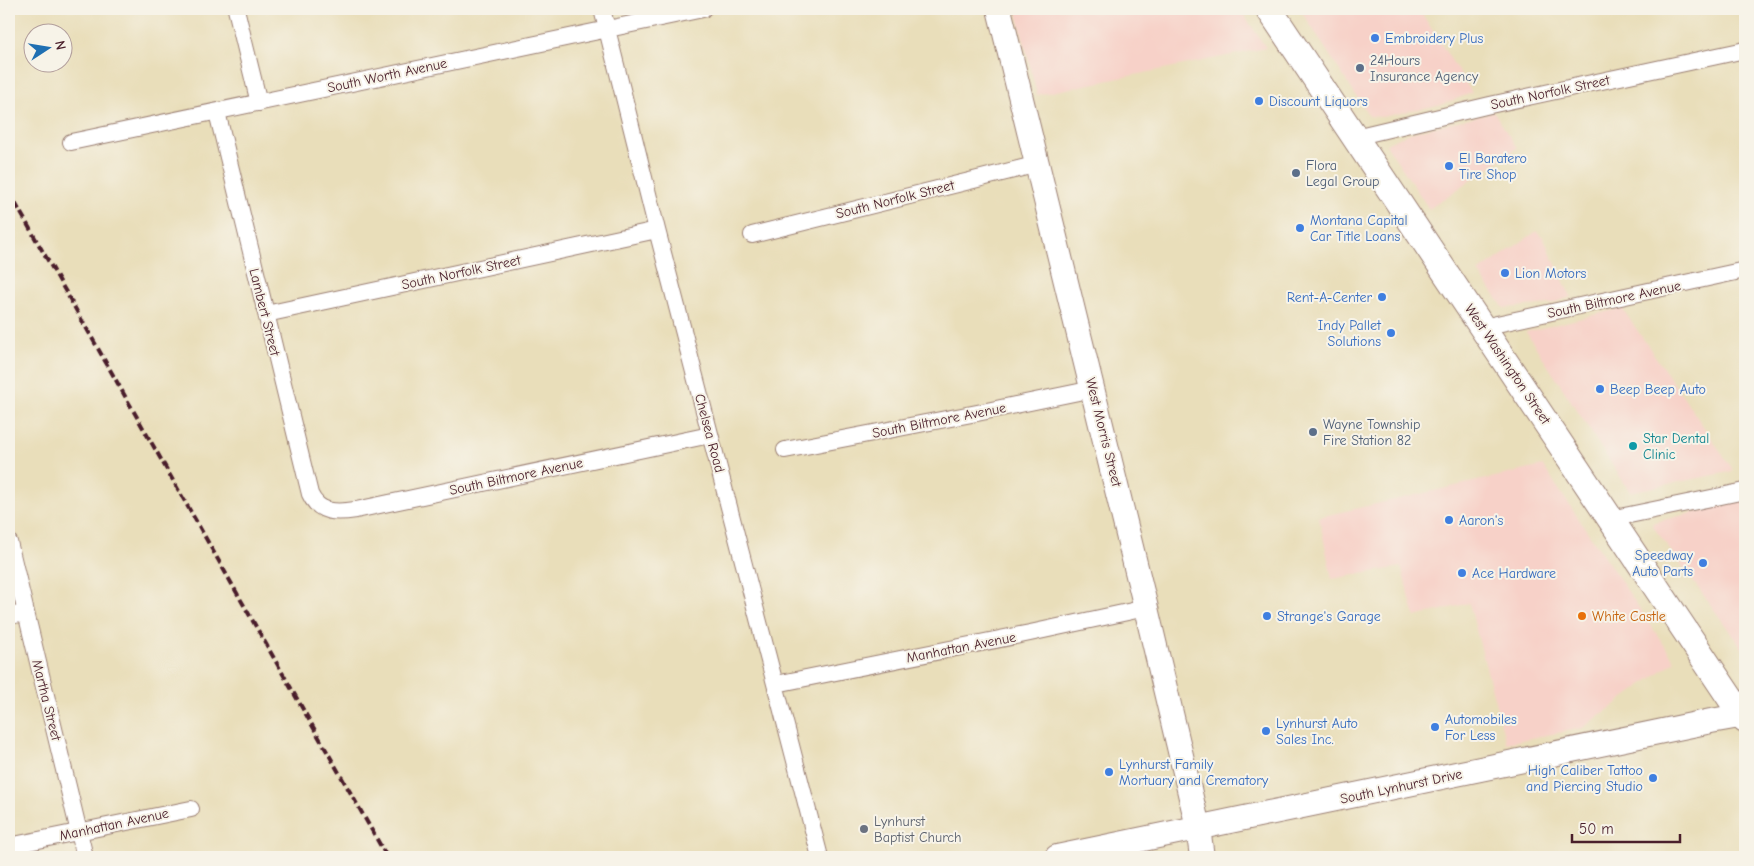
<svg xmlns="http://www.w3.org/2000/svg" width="1754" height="866" font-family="'Comic Neue',sans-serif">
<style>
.built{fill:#f7d1c8}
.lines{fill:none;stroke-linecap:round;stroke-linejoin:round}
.minor-casing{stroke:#9a7e72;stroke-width:18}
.secondary-casing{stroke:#9a7e72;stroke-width:26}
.primary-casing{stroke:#9a7e72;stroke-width:28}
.minor{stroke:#fff;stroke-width:16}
.secondary{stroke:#fff;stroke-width:24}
.primary{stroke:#fff;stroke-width:26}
.rail{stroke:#4a1f2b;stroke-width:4;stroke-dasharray:8 4;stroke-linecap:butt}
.shop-dot{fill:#3f7fe0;stroke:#f7f3e8;stroke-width:2}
.service-dot{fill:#5c6f8a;stroke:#f7f3e8;stroke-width:2}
.culture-dot{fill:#0f9aa8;stroke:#f7f3e8;stroke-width:2}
.food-dot{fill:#e8710a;stroke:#f7f3e8;stroke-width:2}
.worship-dot{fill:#6b7280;stroke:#f7f3e8;stroke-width:2}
.labels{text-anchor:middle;stroke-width:4;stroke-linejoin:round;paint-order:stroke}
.shop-label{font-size:14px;fill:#366cbe;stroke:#f7f3e8;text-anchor:start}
.service-label{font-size:14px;fill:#4e5e75;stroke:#f7f3e8;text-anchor:start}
.street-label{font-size:14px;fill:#4a1f2b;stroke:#f7f3e8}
.culture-label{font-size:14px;fill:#0d838f;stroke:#f7f3e8;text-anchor:start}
.food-label{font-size:14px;fill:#c56008;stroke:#f7f3e8;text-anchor:start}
.worship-label{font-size:14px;fill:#5b616d;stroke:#f7f3e8;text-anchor:start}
</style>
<rect width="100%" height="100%" fill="#f7f3e8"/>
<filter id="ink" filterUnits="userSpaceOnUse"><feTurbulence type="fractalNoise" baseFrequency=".02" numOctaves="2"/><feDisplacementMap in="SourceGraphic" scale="10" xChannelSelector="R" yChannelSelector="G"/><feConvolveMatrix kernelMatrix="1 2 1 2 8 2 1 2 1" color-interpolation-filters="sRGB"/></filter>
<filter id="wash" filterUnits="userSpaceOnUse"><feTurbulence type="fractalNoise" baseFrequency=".0096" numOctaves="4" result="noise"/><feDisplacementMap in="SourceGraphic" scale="20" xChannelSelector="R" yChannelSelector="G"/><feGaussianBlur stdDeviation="1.12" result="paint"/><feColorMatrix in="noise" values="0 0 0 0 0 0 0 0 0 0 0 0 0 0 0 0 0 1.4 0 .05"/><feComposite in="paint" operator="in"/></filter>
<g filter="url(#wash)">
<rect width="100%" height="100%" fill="#e9deba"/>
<path class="built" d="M 1016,9 L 1240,9 L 1266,48 L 1037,95 Z
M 1300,9 L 1419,9 L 1472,93 L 1443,104 L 1382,117 L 1369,116 Z
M 1494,112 L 1517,148 L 1429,209 L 1386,144 L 1410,133 Z
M 1537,231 L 1543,237 L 1571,297 L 1551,304 L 1504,308 L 1478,272 Z
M 1622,308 L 1734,471 L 1630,492 L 1526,332 Z
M 1543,466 L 1675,661 L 1583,728 L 1506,743 L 1469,603 L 1415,617 L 1401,567 L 1332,579 L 1319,517 Z
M 1745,500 L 1745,652 L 1652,525 L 1655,522 Z"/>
</g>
<g filter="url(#ink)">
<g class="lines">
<g class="minor-casing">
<path id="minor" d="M 236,9 L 259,103
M 602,9 L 657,230 L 820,857
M 217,112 L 310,494 C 319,514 337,513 356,510 L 710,435
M 1355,137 L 1490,105 L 1745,50
M 71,142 L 703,9
M 752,235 L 1038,164
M 266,314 L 657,230
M 1483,327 L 1745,270
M 785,450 L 977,413 L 1093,389
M 1610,519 L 1745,491
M 9,542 L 85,857
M 9,616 L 26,613
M 776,684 L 1030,633 L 1146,608
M 9,846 L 191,809"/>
</g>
<g class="secondary-casing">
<path id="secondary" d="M 999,9 L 1146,608 L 1198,827 L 1202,857
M 1057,857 L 1711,721 L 1745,715"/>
</g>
<g class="primary-casing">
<path id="primary" d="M 1269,9 L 1745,720"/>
</g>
<use href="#minor" class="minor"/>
<use href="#secondary" class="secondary"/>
<use href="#primary" class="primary"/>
<path class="rail" d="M 9,192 L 387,857"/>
</g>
</g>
<g class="shop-dot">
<circle cx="1375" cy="38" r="5"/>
<circle cx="1259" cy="101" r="5"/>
<circle cx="1449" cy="166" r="5"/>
<circle cx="1300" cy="228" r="5"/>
<circle cx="1505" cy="273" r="5"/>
<circle cx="1382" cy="297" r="5"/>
<circle cx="1391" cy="333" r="5"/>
<circle cx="1600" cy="389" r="5"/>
<circle cx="1449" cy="520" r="5"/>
<circle cx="1703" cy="563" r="5"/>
<circle cx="1462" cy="573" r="5"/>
<circle cx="1267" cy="616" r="5"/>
<circle cx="1435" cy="727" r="5"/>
<circle cx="1266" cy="731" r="5"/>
<circle cx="1109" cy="772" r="5"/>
<circle cx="1653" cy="778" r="5"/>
</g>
<g class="service-dot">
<circle cx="1360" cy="68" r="5"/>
<circle cx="1296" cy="173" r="5"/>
<circle cx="1313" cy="432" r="5"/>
</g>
<circle class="culture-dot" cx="1633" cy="446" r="5"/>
<circle class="food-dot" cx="1582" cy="616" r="5"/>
<circle class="worship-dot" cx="864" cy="829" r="5"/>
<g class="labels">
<g class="shop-label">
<text x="1385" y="43">Embroidery Plus</text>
<text x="1269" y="106">Discount Liquors</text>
<text x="1459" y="163">El Baratero<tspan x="1459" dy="16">Tire Shop</tspan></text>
<text x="1310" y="225">Montana Capital<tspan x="1310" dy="16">Car Title Loans</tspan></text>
<text x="1515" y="278">Lion Motors</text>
<text x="1372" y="302" text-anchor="end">Rent-A-Center</text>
<text x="1381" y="330" text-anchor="end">Indy Pallet<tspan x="1381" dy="16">Solutions</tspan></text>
<text x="1610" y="394">Beep Beep Auto</text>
<text x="1459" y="525">Aaron's</text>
<text x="1693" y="560" text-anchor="end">Speedway<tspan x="1693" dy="16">Auto Parts</tspan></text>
<text x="1472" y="578">Ace Hardware</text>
<text x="1277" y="621">Strange's Garage</text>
<text x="1445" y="724">Automobiles<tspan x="1445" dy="16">For Less</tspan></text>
<text x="1276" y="728">Lynhurst Auto<tspan x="1276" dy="16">Sales Inc.</tspan></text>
<text x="1119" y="769">Lynhurst Family<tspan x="1119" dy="16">Mortuary and Crematory</tspan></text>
<text x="1643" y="775" text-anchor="end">High Caliber Tattoo<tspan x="1643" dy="16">and Piercing Studio</tspan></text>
</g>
<g class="service-label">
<text x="1370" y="65">24Hours<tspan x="1370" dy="16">Insurance Agency</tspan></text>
<text x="1306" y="170">Flora<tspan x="1306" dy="16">Legal Group</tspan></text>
<text x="1323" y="429">Wayne Township<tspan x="1323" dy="16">Fire Station 82</tspan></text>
</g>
<g class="street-label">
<text transform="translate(387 75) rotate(-12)" y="5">South Worth Avenue</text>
<text transform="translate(1550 92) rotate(-12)" y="5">South Norfolk Street</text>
<text transform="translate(895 199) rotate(-14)" y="5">South Norfolk Street</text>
<text transform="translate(461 272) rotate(-12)" y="5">South Norfolk Street</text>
<text transform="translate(1614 299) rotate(-12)" y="5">South Biltmore Avenue</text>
<text transform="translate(265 312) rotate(76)" y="5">Lambert Street</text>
<text transform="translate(1508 364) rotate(56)" y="5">West Washington Street</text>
<text transform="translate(939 420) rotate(-11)" y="5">South Biltmore Avenue</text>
<text transform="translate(1104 432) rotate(76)" y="5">West Morris Street</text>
<text transform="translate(710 433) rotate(75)" y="5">Chelsea Road</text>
<text transform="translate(516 476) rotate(-12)" y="5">South Biltmore Avenue</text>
<text transform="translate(961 647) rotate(-11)" y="5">Manhattan Avenue</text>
<text transform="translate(47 700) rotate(76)" y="5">Martha Street</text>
<text transform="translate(1401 786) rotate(-12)" y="5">South Lynhurst Drive</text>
<text transform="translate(114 824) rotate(-12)" y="5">Manhattan Avenue</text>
</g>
<g class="culture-label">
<text x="1643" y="443">Star Dental<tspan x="1643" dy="16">Clinic</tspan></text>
</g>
<g class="food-label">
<text x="1592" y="621">White Castle</text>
</g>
<g class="worship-label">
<text x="874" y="826">Lynhurst<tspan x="874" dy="16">Baptist Church</tspan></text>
</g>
</g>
<rect width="1754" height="866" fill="none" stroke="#f7f3e8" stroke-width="30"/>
<g transform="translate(48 48) rotate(78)"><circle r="24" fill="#f7f3e8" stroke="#b29e9c"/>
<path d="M0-4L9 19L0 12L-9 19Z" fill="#1f6fb2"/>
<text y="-8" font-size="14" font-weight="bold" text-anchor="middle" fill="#4a1f2b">N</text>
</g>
<path d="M1572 834v8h108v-8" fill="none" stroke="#4a1f2b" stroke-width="2.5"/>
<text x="1579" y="834" font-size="15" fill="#4a1f2b" stroke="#f7f3e8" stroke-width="4" paint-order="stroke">50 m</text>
</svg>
